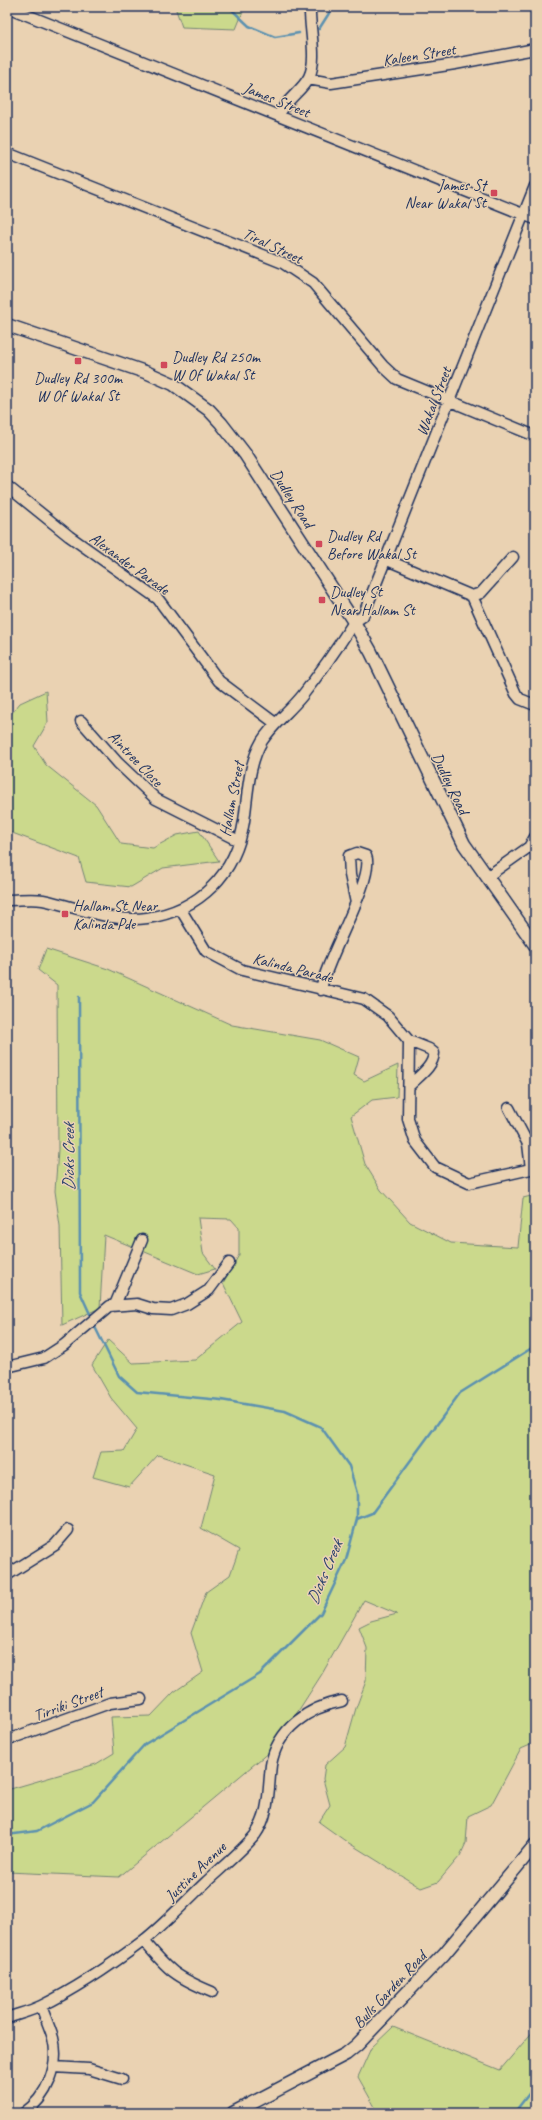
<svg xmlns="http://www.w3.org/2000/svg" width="542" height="2120" font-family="Caveat,sans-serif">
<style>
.green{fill:#cbd98c;stroke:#738475}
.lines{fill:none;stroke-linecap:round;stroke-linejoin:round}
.stream{stroke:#5b91b0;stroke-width:2.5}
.minor-casing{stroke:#1b2f5e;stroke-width:13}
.major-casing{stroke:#1b2f5e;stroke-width:15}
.minor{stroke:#ead2b2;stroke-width:10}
.major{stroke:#ead2b2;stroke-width:12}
.poi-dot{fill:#d1495b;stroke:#ead2b2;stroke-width:1.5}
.labels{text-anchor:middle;stroke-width:3;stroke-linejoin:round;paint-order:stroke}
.street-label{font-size:16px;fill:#1b2f5e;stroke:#ead2b2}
.poi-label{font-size:16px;fill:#1b2f5e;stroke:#ead2b2;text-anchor:start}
.water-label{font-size:17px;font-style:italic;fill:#263f6c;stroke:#ead2b2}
</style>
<rect width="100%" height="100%" fill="#ead2b2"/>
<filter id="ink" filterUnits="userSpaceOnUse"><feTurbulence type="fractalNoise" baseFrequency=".025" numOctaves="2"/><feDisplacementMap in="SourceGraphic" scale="8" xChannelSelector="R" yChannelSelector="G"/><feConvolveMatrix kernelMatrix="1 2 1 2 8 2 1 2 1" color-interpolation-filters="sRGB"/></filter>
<g filter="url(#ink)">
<path class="green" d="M 175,7 L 245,7 L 236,29 L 182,27 Z
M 46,691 L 48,722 L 34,746 L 46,765 L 96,805 L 121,844 L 153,848 L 177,835 L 199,831 L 219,861 L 163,868 L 131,887 L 86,882 L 79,858 L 7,831 L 7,719 L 20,703 Z
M 46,949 L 108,969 L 232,1025 L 320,1040 L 359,1057 L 354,1075 L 364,1081 L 398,1065 L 397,1097 L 372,1100 L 351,1116 L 365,1164 L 381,1190 L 410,1222 L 451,1243 L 518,1247 L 523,1198 L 535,1195 L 535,1743 L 521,1749 L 491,1805 L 468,1816 L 466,1843 L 460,1856 L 438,1882 L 421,1888 L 344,1840 L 319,1822 L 330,1805 L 323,1779 L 325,1765 L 345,1747 L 356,1708 L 366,1681 L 367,1648 L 359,1627 L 371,1621 L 397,1614 L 364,1600 L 322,1674 L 275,1747 L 119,1877 L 7,1872 L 7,1790 L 96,1764 L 114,1753 L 111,1717 L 151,1716 L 174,1692 L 203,1672 L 191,1633 L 206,1592 L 230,1575 L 239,1550 L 201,1528 L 215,1474 L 158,1455 L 129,1487 L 93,1477 L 101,1452 L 124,1451 L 137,1429 L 111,1398 L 92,1365 L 108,1340 L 133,1363 L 195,1360 L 242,1322 L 223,1283 L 239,1255 L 239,1228 L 231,1219 L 198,1218 L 203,1253 L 215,1269 L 198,1274 L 104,1235 L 100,1308 L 62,1325 L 60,1226 L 55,1191 L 58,1150 L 57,985 L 38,970 Z
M 393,2027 L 500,2070 L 535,2029 L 535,2113 L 382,2113 L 375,2107 L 358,2077 L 371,2048 Z"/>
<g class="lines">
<path class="stream" d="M 229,7 L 249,26 L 275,37 L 299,33
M 319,29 L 333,7
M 79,997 L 80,1292 L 90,1314
M 357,1519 L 372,1513 L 460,1393 L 535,1346
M 7,1835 L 37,1831 L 93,1802 L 145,1744 L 260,1674 L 321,1613 L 346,1560 L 357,1519 L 357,1493 L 349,1466 L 321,1427 L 285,1411 L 221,1400 L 137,1392 L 119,1376 L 95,1327
M 514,2113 L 535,2086"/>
<g class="minor-casing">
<path id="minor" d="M 7,7 L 535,219
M 308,79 L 331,83 L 455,64 L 535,49
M 279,115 C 286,99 302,91 309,77 C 318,59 309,28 310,7
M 7,153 L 283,263 L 313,283 L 383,366 L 397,379 L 535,436
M 7,486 L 69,536 L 158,599 L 219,681 L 275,723
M 387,560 L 472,596 L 516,694 L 520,699 L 535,705
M 472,596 L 481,593 L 513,557
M 81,721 L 118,763 L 156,799 L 239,841
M 488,876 L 529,847 L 535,837
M 7,900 C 19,900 32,898 43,900 C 78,907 111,923 147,918 C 200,910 236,874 244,821 C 248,794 248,765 262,741 C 273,724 289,712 302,696 C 320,673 338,647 354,622 L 363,616 L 535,186
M 181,910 L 206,951 L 242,970 L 364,999 L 388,1016 L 409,1041 L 408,1119 L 415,1141 L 435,1167 L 469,1183 L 535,1168
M 321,990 C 325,960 376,877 366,856 L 357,853 L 349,856 L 350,875 L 356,903
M 409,1041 L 429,1049 L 434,1053 C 433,1067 419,1076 410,1085
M 509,1108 L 528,1144 L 531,1169
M 115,1305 L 142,1240
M 7,1367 L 44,1358 L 64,1345 L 110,1306 L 137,1304 L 153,1309 L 171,1310 L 187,1304 L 209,1290 L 229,1263
M 7,1575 L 55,1545 L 68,1530
M 7,1740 L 110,1703 L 141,1699
M 144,1941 C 169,1971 176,1977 212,1992
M 7,2018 C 18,2014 31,2011 41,2006 C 74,1990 114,1963 143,1941 C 165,1924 185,1902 205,1883 C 220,1869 243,1850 255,1835 C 270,1814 268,1790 271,1765 C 277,1729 309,1707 342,1701
M 54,2067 L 89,2069 L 122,2079
M 24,2113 C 47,2097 60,2066 53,2038 C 50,2028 45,2017 41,2006"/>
</g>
<g class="major-casing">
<path id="major" d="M 7,325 L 148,373 L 173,384 L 209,410 L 221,423 L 245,454 L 354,622 L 371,652 L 464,844 L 535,945
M 233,2113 L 346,2054 L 357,2045 L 444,1954 L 535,1845"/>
</g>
<use href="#minor" class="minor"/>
<use href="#major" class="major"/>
</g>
</g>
<g class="poi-dot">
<rect x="490" y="189" width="8" height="8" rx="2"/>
<rect x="74" y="357" width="8" height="8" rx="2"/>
<rect x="160" y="361" width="8" height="8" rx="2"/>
<rect x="315" y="540" width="8" height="8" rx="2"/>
<rect x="318" y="596" width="8" height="8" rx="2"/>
<rect x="61" y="910" width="8" height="8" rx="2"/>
</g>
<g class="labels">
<g class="street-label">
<text transform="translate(419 54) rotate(-9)" y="6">Kaleen Street</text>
<text transform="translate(277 99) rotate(22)" y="6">James Street</text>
<text transform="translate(273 245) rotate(25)" y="6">Tiral Street</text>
<text transform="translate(433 401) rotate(-69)" y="6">Wakal Street</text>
<text transform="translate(293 498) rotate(57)" y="6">Dudley Road</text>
<text transform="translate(130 563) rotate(36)" y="6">Alexander Parade</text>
<text transform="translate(136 758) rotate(46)" y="6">Aintree Close</text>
<text transform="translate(451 783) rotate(64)" y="6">Dudley Road</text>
<text transform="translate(231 799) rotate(-79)" y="6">Hallam Street</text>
<text transform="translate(293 967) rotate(14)" y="6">Kalinda Parade</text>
<text transform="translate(68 1703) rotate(-20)" y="6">Tirriki Street</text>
<text transform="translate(195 1871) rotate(-44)" y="6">Justine Avenue</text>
<text transform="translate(389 1989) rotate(-47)" y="6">Bulls Garden Road</text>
</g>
<g class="poi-label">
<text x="486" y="190" text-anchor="end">James St<tspan x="486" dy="18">Near Wakal St</tspan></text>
<text x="172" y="362">Dudley Rd 250m<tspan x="172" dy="18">W Of Wakal St</tspan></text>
<text x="78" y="383" text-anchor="middle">Dudley Rd 300m<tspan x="78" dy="18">W Of Wakal St</tspan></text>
<text x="327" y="541">Dudley Rd<tspan x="327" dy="18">Before Wakal St</tspan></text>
<text x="330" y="597">Dudley St<tspan x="330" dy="18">Near Hallam St</tspan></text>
<text x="73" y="911">Hallam St Near<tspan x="73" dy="18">Kalinda Pde</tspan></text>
</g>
<g class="water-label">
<text transform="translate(68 1157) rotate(-90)" y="6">Dicks Creek</text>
<text transform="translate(324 1572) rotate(-67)" y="6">Dicks Creek</text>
</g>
</g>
<rect width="542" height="2120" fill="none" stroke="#ead2b2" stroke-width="24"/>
<rect x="12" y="12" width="518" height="2096" fill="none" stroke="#1b2f5e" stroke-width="1.5" filter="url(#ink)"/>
</svg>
